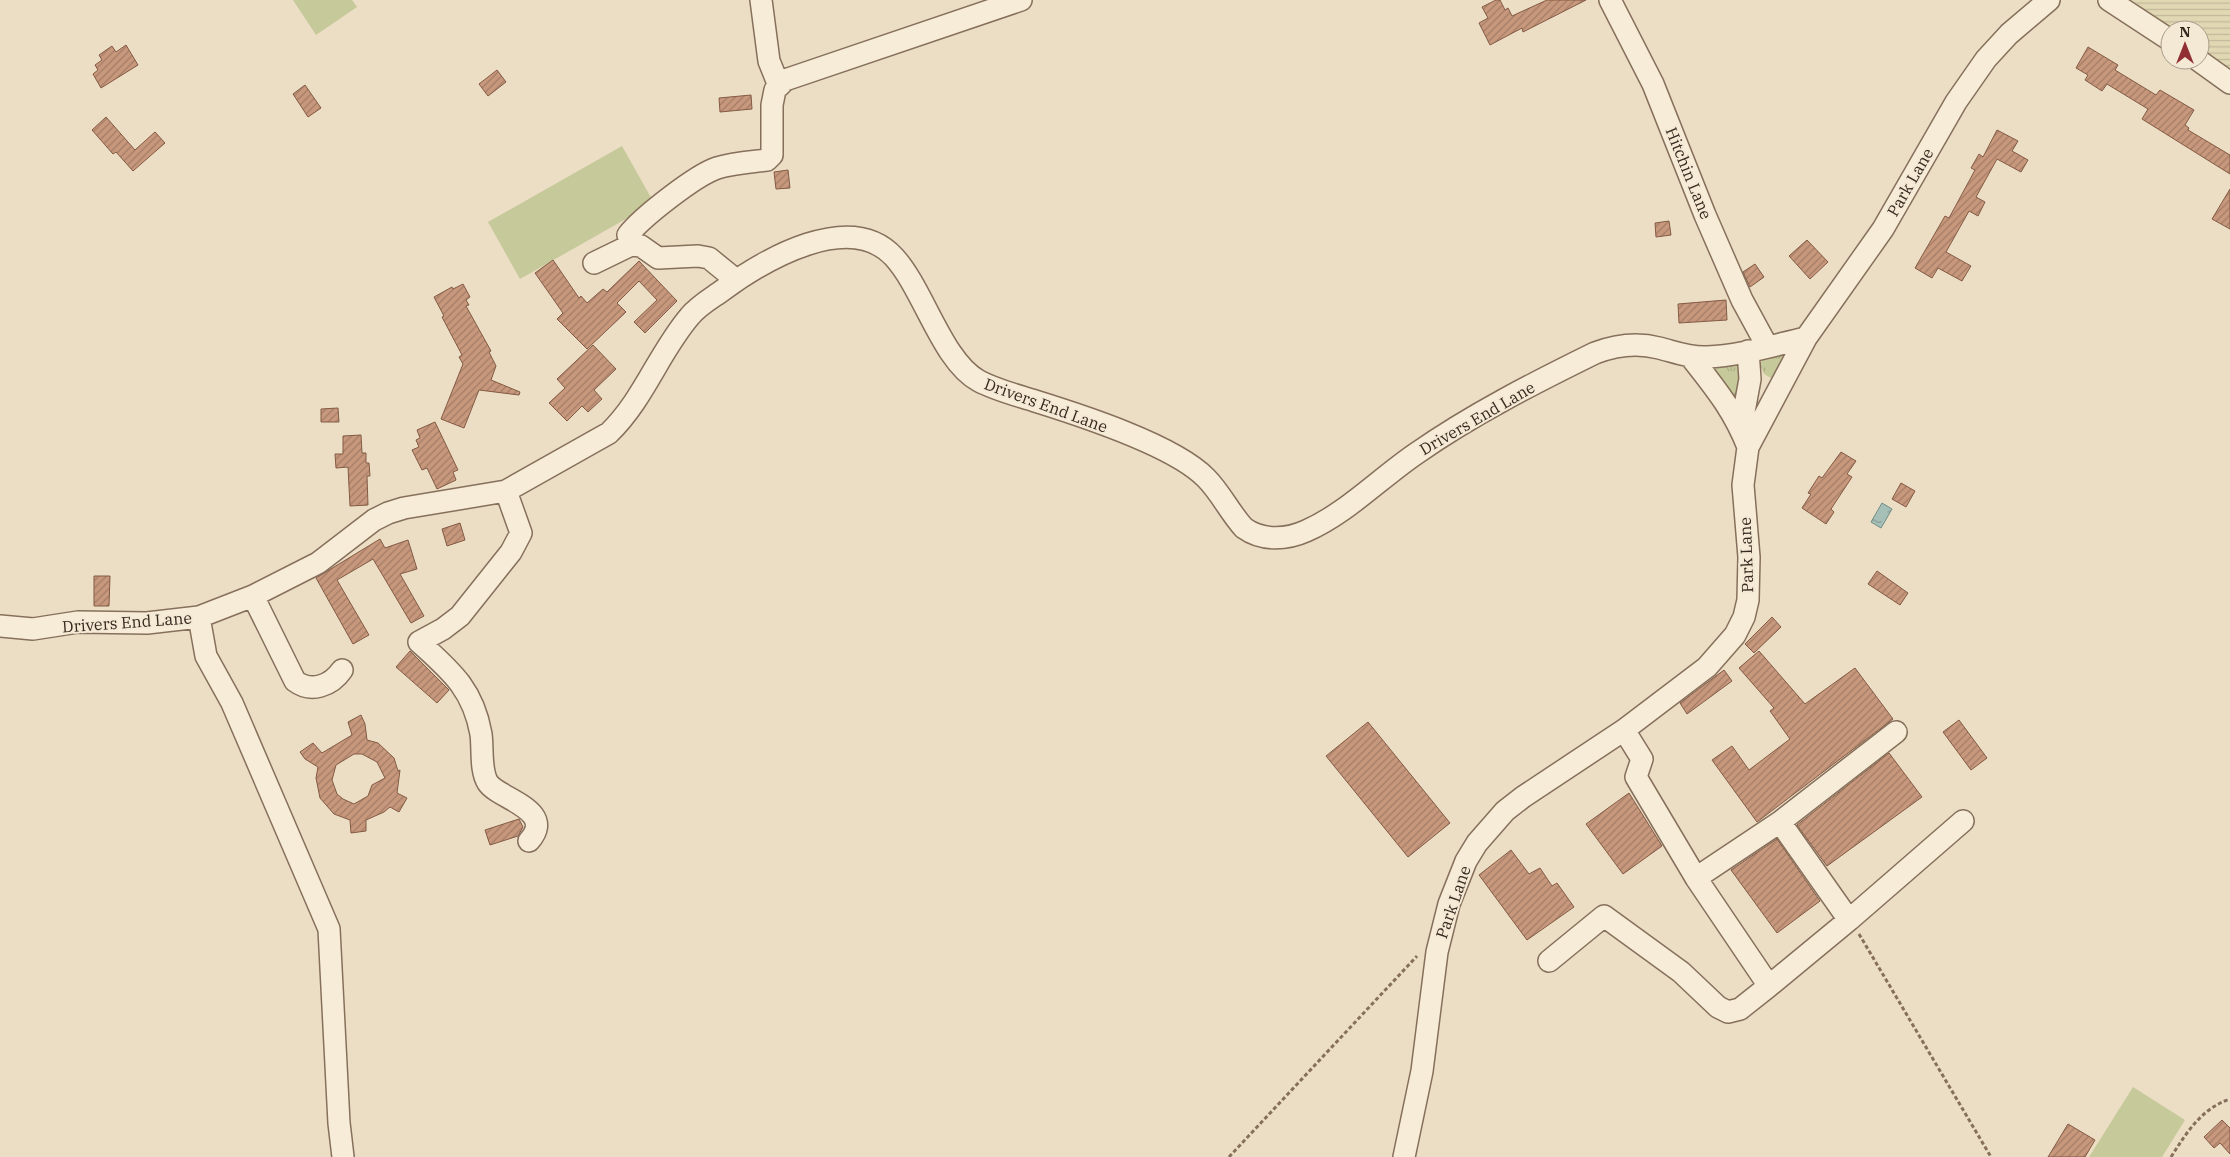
<svg xmlns="http://www.w3.org/2000/svg" width="2230" height="1157" font-family="'IBM Plex Serif',serif">
<style>
.farmland{fill:url(#farmland-rules)}
.grass{fill:url(#grass-tufts)}
.garden{fill:#c6c999}
.water{fill:url(#water-ripples);stroke:#6e8d84}
.building{fill:url(#building-hatch);stroke:#835a43;fill-rule:evenodd}
.lines{fill:none;stroke-linecap:round;stroke-linejoin:round}
.minor-casing{stroke:#86705c;stroke-width:24}
.path{stroke:#86705c;stroke-width:3;stroke-dasharray:4 2.5;stroke-linecap:butt}
.minor{stroke:#f7ecd8;stroke-width:21}
.labels{text-anchor:middle;stroke-width:4;stroke-linejoin:round;paint-order:stroke}
.street-label{font-size:16px;fill:#36291f;stroke:#f4e9d4}
</style>
<defs>
<pattern id="farmland-rules" width="6" height="5" patternUnits="userSpaceOnUse" patternTransform="scale(1.25)"><rect width="6" height="5" fill="#e1d7b3"/><path d="M0 2.5h6" fill="none" stroke="#c2b99a"/></pattern>
<pattern id="grass-tufts" width="24" height="20" patternUnits="userSpaceOnUse" patternTransform="scale(1.25)"><rect width="24" height="20" fill="#c6c999"/><path d="M3 7l-1-3M5 7V3M7 7l1-3M15 17l-1-3M17 17v-4M19 17l1-3" fill="none" stroke="#abad83"/></pattern>
<pattern id="water-ripples" width="26" height="14" patternUnits="userSpaceOnUse" patternTransform="scale(1.25)"><rect width="26" height="14" fill="#a6bfb7"/><path d="M2 4q2-2 4 0t4 0M15 11q2-2 4 0t4 0" fill="none" stroke="#889b94"/></pattern>
<pattern id="building-hatch" width="6" height="6" patternUnits="userSpaceOnUse" patternTransform="scale(1.25)"><rect width="6" height="6" fill="#c8987d"/><path d="M-1 1l2-2M0 6l6-6M5 7l2-2" fill="none" stroke="#a37c66"/></pattern>
</defs>
<rect width="100%" height="100%" fill="#ecdec5"/>
<path class="farmland" d="M 2132,0 L 2230,0 L 2230,71 L 2200,49 L 2200,30 L 2173,30 Z"/>
<path class="grass" d="M 1784,354 L 1777,376 L 1771,378 L 1764,374 L 1760,364 L 1763,359 Z
M 1736,361 L 1744,365 L 1739,405 L 1709,364 Z"/>
<path class="garden" d="M 293,0 L 352,0 L 357,7 L 316,35 Z
M 622,146 L 654,203 L 520,279 L 488,222 Z
M 2133,1087 L 2185,1120 L 2162,1157 L 2089,1157 Z"/>
<path class="water" d="M 1882,503 L 1892,509 L 1881,528 L 1871,522 Z"/>
<path class="building" d="M 1496,0 L 1500,0 L 1505,10 L 1508,8 L 1512,16 L 1547,0 L 1586,0 L 1523,32 L 1522,28 L 1490,45 L 1479,23 L 1488,18 L 1482,7 Z
M 126,45 L 138,65 L 101,88 L 93,74 L 98,70 L 95,65 L 102,60 L 99,55 L 112,46 L 116,52 Z
M 2088,47 L 2118,65 L 2115,70 L 2156,95 L 2160,90 L 2194,110 L 2185,125 L 2189,128 L 2188,130 L 2230,155 L 2230,174 L 2142,119 L 2148,109 L 2107,84 L 2102,91 L 2085,80 L 2088,75 L 2076,68 Z
M 497,70 L 506,82 L 488,96 L 479,84 Z
M 305,85 L 321,108 L 308,117 L 293,94 Z
M 751,95 L 752,109 L 720,112 L 719,98 Z
M 106,117 L 135,150 L 155,132 L 165,143 L 133,171 L 116,152 L 113,154 L 92,130 Z
M 1997,130 L 2018,141 L 2012,151 L 2028,160 L 2021,172 L 1997,159 L 1976,197 L 1985,202 L 1978,216 L 1969,211 L 1946,252 L 1971,266 L 1962,281 L 1938,268 L 1932,278 L 1915,268 L 1945,216 L 1949,218 L 1975,170 L 1971,168 L 1979,154 L 1983,157 Z
M 788,170 L 790,188 L 776,189 L 774,172 Z
M 2230,189 L 2230,229 L 2212,219 Z
M 1669,221 L 1671,235 L 1656,237 L 1655,223 Z
M 1807,240 L 1828,262 L 1810,279 L 1789,256 Z
M 553,260 L 579,298 L 581,296 L 587,303 L 603,289 L 607,292 L 639,261 L 677,301 L 645,333 L 634,322 L 657,300 L 639,281 L 617,303 L 626,312 L 587,349 L 557,319 L 563,313 L 535,273 Z
M 1755,264 L 1764,277 L 1750,287 L 1743,272 Z
M 463,284 L 470,297 L 466,300 L 469,305 L 466,306 L 491,351 L 489,352 L 496,366 L 491,380 L 520,392 L 519,395 L 479,390 L 464,428 L 441,419 L 463,364 L 459,357 L 462,355 L 442,317 L 444,316 L 434,297 L 452,287 L 453,289 Z
M 1726,300 L 1727,320 L 1679,323 L 1678,304 Z
M 593,345 L 616,369 L 594,390 L 602,399 L 588,412 L 582,406 L 567,421 L 549,403 L 565,388 L 557,379 Z
M 338,408 L 339,422 L 321,422 L 321,409 Z
M 435,422 L 458,470 L 453,472 L 456,480 L 437,489 L 427,468 L 422,470 L 412,450 L 419,447 L 416,440 L 420,438 L 417,430 Z
M 361,435 L 362,453 L 366,453 L 366,463 L 369,463 L 370,476 L 367,476 L 368,505 L 350,506 L 348,467 L 336,468 L 335,454 L 343,454 L 343,436 Z
M 1841,452 L 1856,461 L 1847,474 L 1852,477 L 1831,509 L 1834,512 L 1826,524 L 1802,508 L 1811,494 L 1808,493 L 1819,476 L 1822,478 Z
M 1901,483 L 1915,491 L 1906,507 L 1892,499 Z
M 460,523 L 465,540 L 447,546 L 442,529 Z
M 380,539 L 385,548 L 408,540 L 417,569 L 400,574 L 424,616 L 411,623 L 373,559 L 337,580 L 369,635 L 353,644 L 316,578 Z
M 1877,571 L 1908,593 L 1900,605 L 1868,584 Z
M 94,576 L 110,576 L 109,606 L 94,606 Z
M 1772,617 L 1781,627 L 1754,653 L 1745,644 Z
M 410,651 L 449,690 L 437,703 L 396,667 Z
M 1759,651 L 1805,704 L 1855,668 L 1893,719 L 1757,822 L 1712,760 L 1732,746 L 1749,770 L 1790,739 L 1770,711 L 1774,708 L 1739,668 Z
M 1724,670 L 1732,681 L 1687,714 L 1680,703 Z
M 361,715 L 365,724 L 367,740 L 378,743 L 394,758 L 398,771 L 400,770 L 397,793 L 407,798 L 399,812 L 390,807 L 384,812 L 366,820 L 366,831 L 351,833 L 350,820 L 334,814 L 320,798 L 316,778 L 318,767 L 305,759 L 300,752 L 313,743 L 322,753 L 352,735 L 348,722 ZM 354,754 L 362,754 L 377,762 L 385,778 L 372,785 L 368,796 L 354,804 L 343,799 L 337,794 L 332,780 L 336,765 Z
M 1959,720 L 1987,758 L 1971,770 L 1943,732 Z
M 1368,722 L 1450,823 L 1408,857 L 1326,756 Z
M 1889,753 L 1922,797 L 1827,866 L 1797,825 Z
M 1629,793 L 1662,846 L 1623,874 L 1586,824 Z
M 519,819 L 523,827 L 518,836 L 490,845 L 485,830 Z
M 1777,839 L 1820,901 L 1777,933 L 1731,870 Z
M 1511,850 L 1529,874 L 1540,868 L 1552,886 L 1557,883 L 1574,907 L 1527,940 L 1479,875 Z
M 2222,1120 L 2230,1128 L 2230,1154 L 2220,1143 L 2214,1148 L 2204,1137 Z
M 2068,1124 L 2095,1140 L 2085,1157 L 2048,1157 Z"/>
<g class="lines">
<g class="minor-casing">
<path id="minor" d="M 761,0 L 769,61 L 779,86
M 1610,0 L 1653,84 L 1705,215 L 1742,300 L 1767,346
M 2109,0 L 2170,40
M 2198,60 L 2230,83
M 631,245 L 628,235 C 642,217 696,175 717,168 C 733,163 751,162 767,160 L 772,155 L 772,105 L 775,90 L 785,80 L 1021,0
M 594,263 L 631,245 L 641,246 L 658,258 L 698,256 L 709,258 L 736,280
M 1690,356 C 1715,388 1733,409 1748,447
M 1741,428 L 1750,379 L 1748,351
M 506,491 L 521,533 L 511,552 L 460,616 L 443,629 L 419,642 C 451,671 473,689 481,734 C 483,748 480,771 488,783 C 499,799 557,810 529,841
M 253,596 L 295,681 C 311,693 331,686 342,670
M 199,617 L 206,656 L 232,703 L 329,929 L 339,1123 L 343,1157
M 0,626 L 33,629 L 78,622 L 147,623 L 199,617 L 253,596 L 318,563 L 374,520 L 388,513 L 404,508 L 506,491 L 609,433 C 644,399 659,352 690,316 C 699,305 712,298 723,290 C 764,260 850,209 894,257 C 924,290 942,361 979,381 C 996,390 1016,395 1035,401 C 1080,415 1174,445 1206,478 C 1221,493 1230,513 1244,528 C 1262,541 1286,540 1306,531 C 1347,513 1380,478 1417,453 C 1473,414 1534,383 1595,353 C 1616,345 1636,342 1659,348 C 1675,352 1690,358 1707,357 C 1740,356 1774,345 1806,338
M 1624,730 L 1642,759 L 1636,777 L 1696,878 L 1769,986 L 1849,920 L 1963,821
M 1780,822 L 1849,920
M 1696,878 L 1780,822 L 1896,732
M 1549,961 L 1604,916 L 1681,972 L 1718,1007 L 1728,1012 L 1740,1009 L 1769,986
M 1404,1157 L 1422,1071 L 1437,952 L 1449,904 L 1466,861 L 1477,843 L 1505,811 L 1523,797 L 1624,730 L 1707,667 L 1735,635 L 1744,617 L 1748,600 L 1749,557 L 1743,485 L 1748,447 L 1806,338 L 1883,229 L 1956,102 L 1986,59 L 2009,34 L 2049,0"/>
</g>
<path class="path" d="M 1859,934 L 1991,1157
M 1229,1157 L 1417,956
M 2171,1157 C 2187,1132 2201,1109 2230,1099"/>
<use href="#minor" class="minor"/>
</g>
<g class="labels">
<g class="street-label">
<text transform="translate(1689 173) rotate(68)" y="6">Hitchin Lane</text>
<text transform="translate(1910 182) rotate(-60)" y="6">Park Lane</text>
<text transform="translate(1046 405) rotate(20)" y="6">Drivers End Lane</text>
<text transform="translate(1477 418) rotate(-30)" y="6">Drivers End Lane</text>
<text transform="translate(1746 555) rotate(-92)" y="6">Park Lane</text>
<text transform="translate(127 622) rotate(-4)" y="6">Drivers End Lane</text>
<text transform="translate(1453 902) rotate(-71)" y="6">Park Lane</text>
</g>
</g>
<g transform="translate(2185 45)"><circle r="24" fill="#f4e9d4" stroke="#a89c8c"/>
<path d="M0-4L9 19L0 12L-9 19Z" fill="#912f35"/>
<text y="-8" font-size="14" font-weight="bold" text-anchor="middle" fill="#36291f">N</text>
</g>
</svg>
